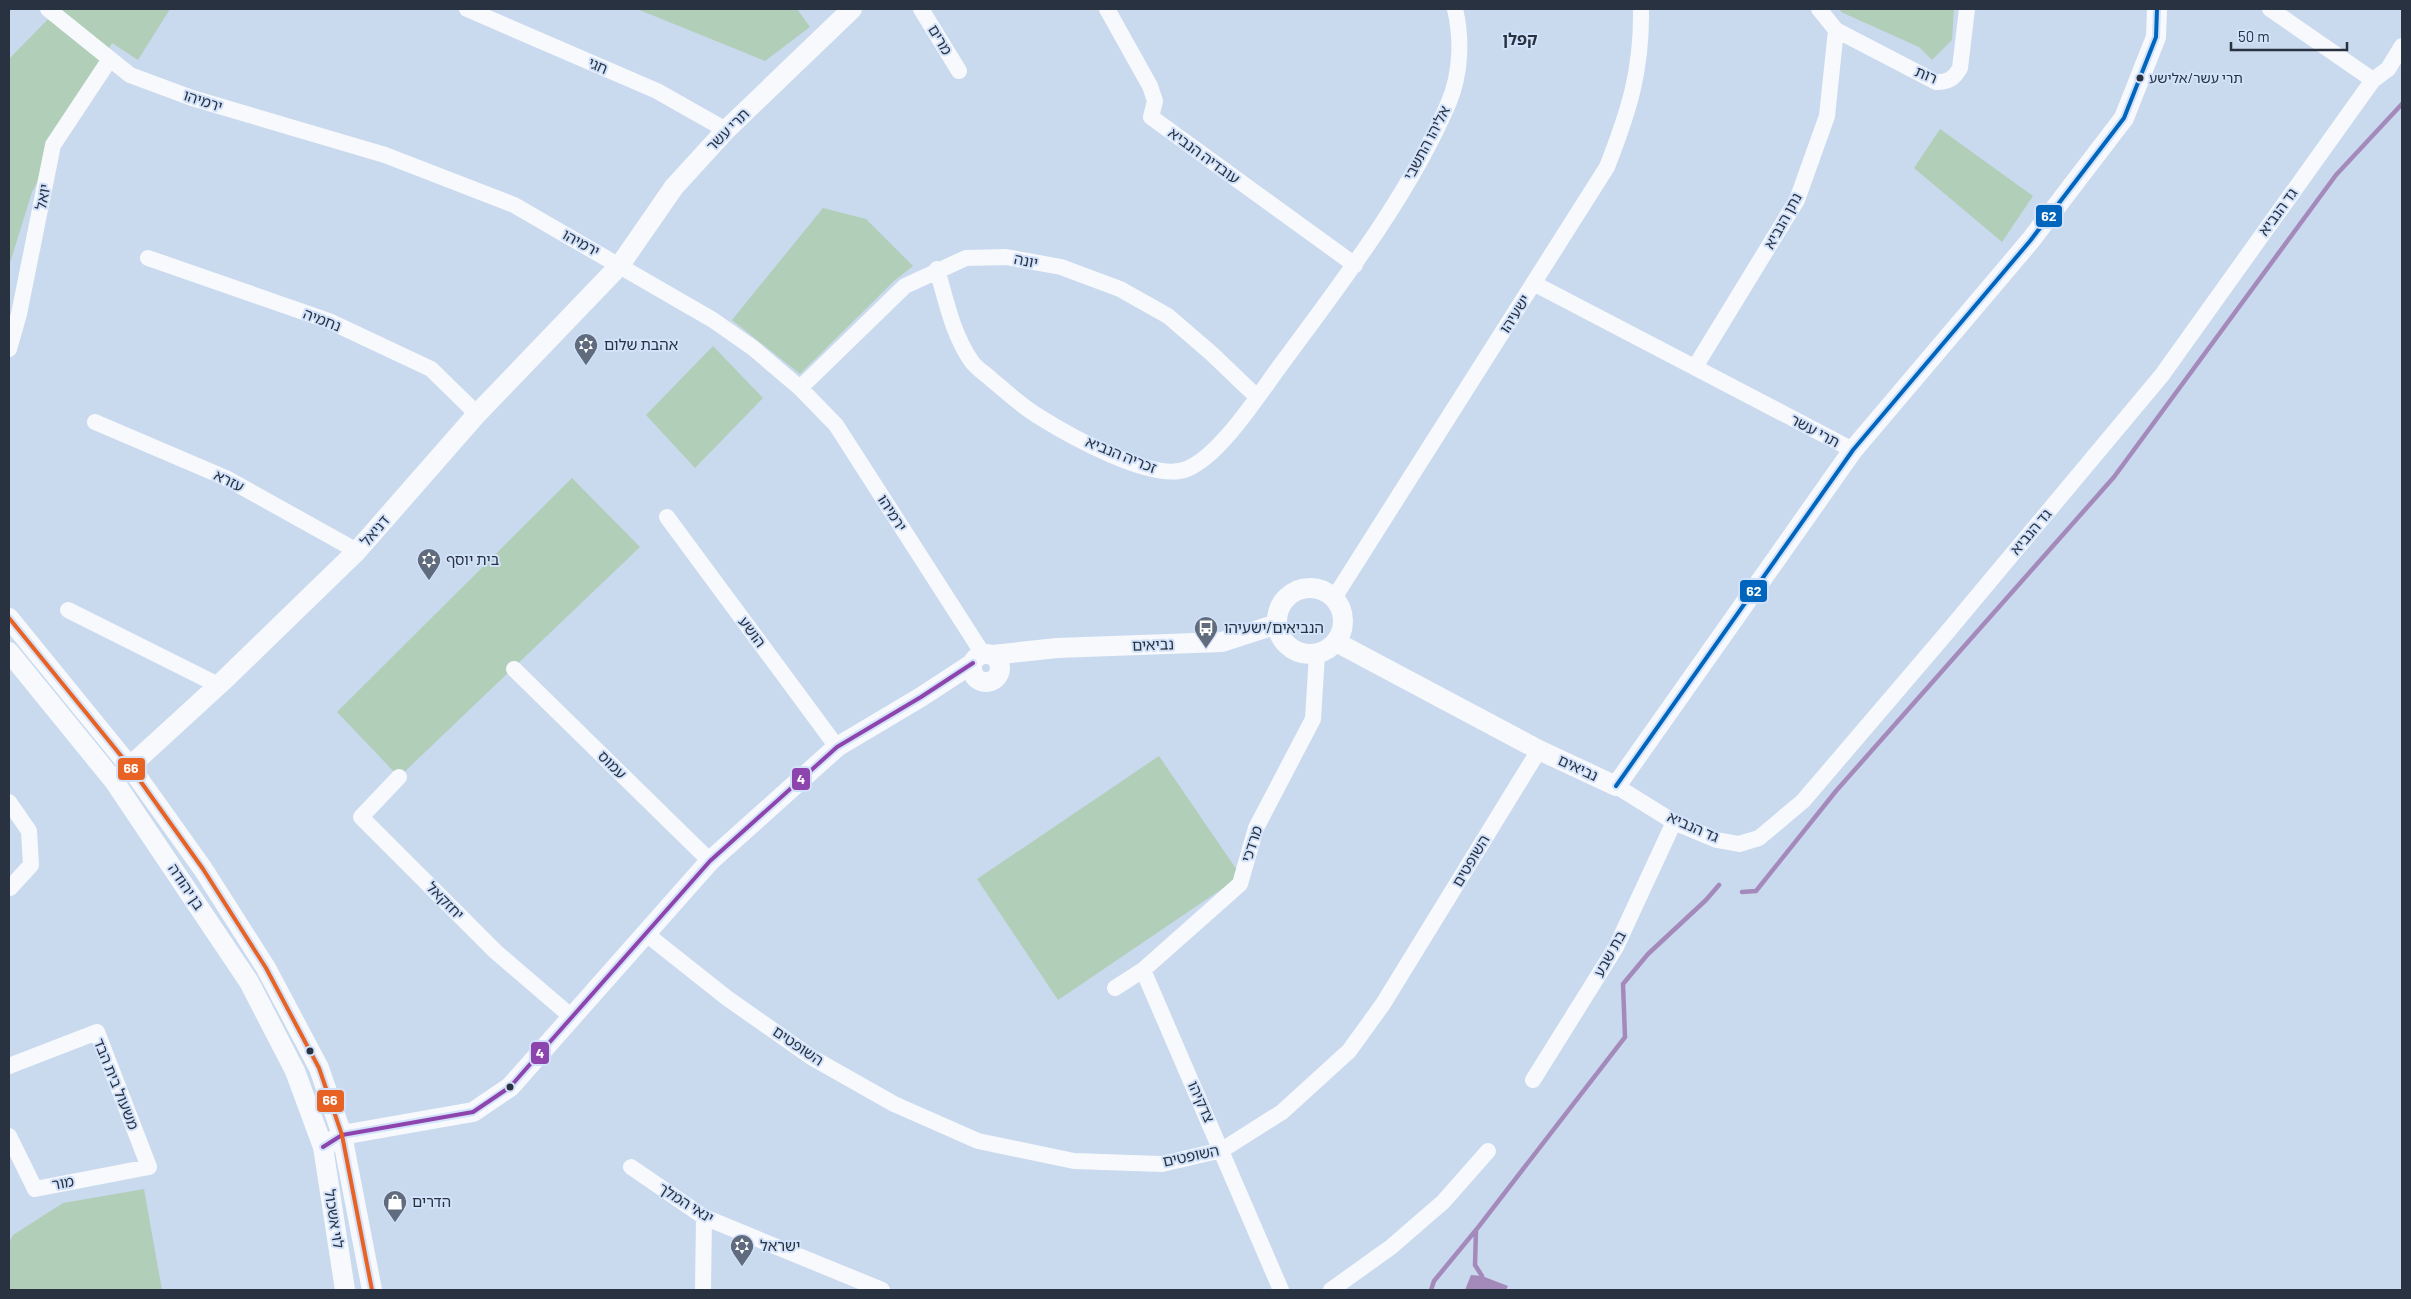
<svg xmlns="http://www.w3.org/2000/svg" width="2411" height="1299" font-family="Barlow,'Noto Sans Hebrew',sans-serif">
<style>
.green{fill:#b1ceb9}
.water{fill:#a48aba}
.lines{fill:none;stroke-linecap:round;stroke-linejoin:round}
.stream{stroke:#a48aba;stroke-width:4.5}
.minor{stroke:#f7f9fc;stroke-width:16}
.tertiary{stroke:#f7f9fc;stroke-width:20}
.bus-1-casing{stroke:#d2e2fa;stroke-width:8}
.bus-2-casing{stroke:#d2e2fa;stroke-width:8}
.bus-3-casing{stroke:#d2e2fa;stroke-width:8}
.bus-1{stroke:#8e44ad;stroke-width:4}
.bus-2{stroke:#e86224;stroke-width:4}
.bus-3{stroke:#0065bd;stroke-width:4}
.bus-dot{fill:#283241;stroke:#d2e2fa;stroke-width:2}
.labels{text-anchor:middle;stroke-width:4;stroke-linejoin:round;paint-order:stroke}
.bus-label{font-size:14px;fill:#283241;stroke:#d2e2fa;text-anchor:start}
.street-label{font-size:15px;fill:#283241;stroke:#d2e2fa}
.poi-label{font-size:15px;fill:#283241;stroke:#d2e2fa;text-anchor:start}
.neighbourhood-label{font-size:16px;font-weight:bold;fill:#283241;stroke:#d2e2fa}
.line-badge{stroke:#d2e2fa;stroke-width:2}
.badge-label{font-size:14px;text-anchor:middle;font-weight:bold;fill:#fff}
</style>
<rect width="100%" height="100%" fill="#c9d9ee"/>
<path class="green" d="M 58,9 L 170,9 L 138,60 L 112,43 L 32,192 L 9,266 L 9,59 Z
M 637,9 L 797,9 L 810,27 L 765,61 Z
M 1840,9 L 1954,9 L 1952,40 L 1932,60 L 1919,47 L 1841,12 Z
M 1940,129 L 2033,196 L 2002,242 L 1914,168 Z
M 823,208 L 866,219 L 913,266 L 894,281 L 800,374 L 732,320 Z
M 713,346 L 763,398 L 695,468 L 646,415 Z
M 572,478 L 640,547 L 399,777 L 337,712 Z
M 1159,756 L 1241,876 L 1058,1000 L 977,879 Z
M 144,1189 L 162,1290 L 9,1290 L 9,1243 L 13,1235 L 63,1203 Z"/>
<path class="water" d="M 1471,1275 L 1482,1276 L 1508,1286 L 1506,1290 L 1465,1290 Z"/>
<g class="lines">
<path class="stream" d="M 1742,892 L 1756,891 L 1836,791 L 2114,477 L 2336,175 L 2402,104
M 1476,1230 L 1475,1265 L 1482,1276
M 1431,1290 L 1434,1281 L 1476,1230 L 1625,1037 L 1623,984 L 1648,954 L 1706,900 L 1719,885"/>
<path class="minor" d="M 48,9 L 130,75 L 192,98 L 385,155 L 514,205 L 713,320 L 753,348 L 800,388 L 836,425 L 983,654
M 467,9 L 657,91 L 726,130
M 921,9 L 959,71
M 1107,9 L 1150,86 L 1155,101 L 1151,117 L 1355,265
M 1819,9 L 1836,30 L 1936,82 C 1948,82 1954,79 1960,68 L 1967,9
M 2270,9 L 2373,80
M 148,258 L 329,321 L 431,369 L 477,414
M 937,269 C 946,301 953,335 972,362 C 977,369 986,374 992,380 C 1007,392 1021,406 1038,416 C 1068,435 1153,483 1187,469 C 1219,456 1256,399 1277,370 C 1338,287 1408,198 1449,102 C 1461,73 1462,38 1455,9
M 1535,284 L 1853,450
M 9,349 L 19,314 L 53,145 L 110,59
M 1695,367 L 1797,200 L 1827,116 L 1836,30
M 800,388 L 905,286 L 966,258 L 1006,257 L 1061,267 L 1120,289 L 1168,316 L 1211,353 L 1257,397
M 95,422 L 226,478 L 357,551
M 667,517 L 837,747
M 1334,598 L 1607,167 C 1629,111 1642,70 1641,9
M 68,610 L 218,685
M 514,669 L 710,861
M 399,777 L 361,817 L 496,952 L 573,1018
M 1616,786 L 1674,822 L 1717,840 L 1739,844 L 1759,838 L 1803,801 L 1944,636 L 2162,375 L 2373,80 L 2388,69 L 2402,46
M 9,802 L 29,831 L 31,865 L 10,888
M 645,933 L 727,998 L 811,1057 L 894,1104 L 978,1141 L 1074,1161 L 1162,1164 L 1222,1150 L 1282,1112 L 1349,1051 L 1383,1004 L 1539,750
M 1143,970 L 1281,1290
M 1115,988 L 1143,970 L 1240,884 L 1256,828 L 1313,719 L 1317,654
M 9,1066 L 97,1032 L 149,1167 L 35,1189 L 9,1136
M 1533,1080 L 1616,947 L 1674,822
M 631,1167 L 704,1217 L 882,1290
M 703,1290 L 704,1217
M 1331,1290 L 1391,1247 L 1443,1202 L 1488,1151"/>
<path class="tertiary" d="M1277 621a33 33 0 1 1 66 0a33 33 0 1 1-66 0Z
M 9,618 L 131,768 L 203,869 L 266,968 L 319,1068 L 342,1135 L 372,1290
M 1336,642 L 1539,750 L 1616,786 L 1853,450 L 2030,241 L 2124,118 L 2156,37 L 2157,9
M 9,652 L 114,781 L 249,982 L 295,1071 L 323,1147 L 345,1290
M972 668a14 14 0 1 1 28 0a14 14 0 1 1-28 0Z
M 992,655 L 1057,648 L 1222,642 L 1277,624
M 114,781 L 222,682 L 357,551 L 477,414 L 620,265 L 674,187 L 726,130 L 852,9
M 323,1147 L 342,1135 L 473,1112 L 510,1087 L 710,861 L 837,747 L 921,697 L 973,663"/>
<g class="bus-1-casing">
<path id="bus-1" d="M 323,1147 L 342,1135 L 473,1112 L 510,1087 L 710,861 L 837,747 L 921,697 L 973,663"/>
</g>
<g class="bus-2-casing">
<path id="bus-2" d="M 9,618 L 131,768 L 203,869 L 266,968 L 319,1068 L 342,1135 L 372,1290"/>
</g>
<g class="bus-3-casing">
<path id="bus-3" d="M 1616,786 L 1853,450 L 2030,241 L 2124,118 L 2156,37 L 2157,9"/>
</g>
<use href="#bus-1" class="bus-1"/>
<use href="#bus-2" class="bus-2"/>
<use href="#bus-3" class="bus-3"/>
</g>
<defs>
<g id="synagogue-pin" transform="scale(1.25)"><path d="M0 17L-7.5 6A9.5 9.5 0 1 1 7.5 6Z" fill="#606c7e" stroke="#d2e2fa"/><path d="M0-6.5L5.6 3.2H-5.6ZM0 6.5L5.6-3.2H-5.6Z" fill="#fff"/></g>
<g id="bus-pin" transform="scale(1.25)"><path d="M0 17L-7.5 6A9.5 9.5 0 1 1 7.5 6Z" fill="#606c7e" stroke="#d2e2fa"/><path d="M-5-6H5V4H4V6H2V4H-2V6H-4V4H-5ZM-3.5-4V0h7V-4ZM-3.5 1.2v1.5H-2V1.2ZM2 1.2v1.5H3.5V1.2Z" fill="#fff"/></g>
<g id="shop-pin" transform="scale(1.25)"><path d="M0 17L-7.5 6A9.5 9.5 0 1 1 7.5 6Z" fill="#606c7e" stroke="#d2e2fa"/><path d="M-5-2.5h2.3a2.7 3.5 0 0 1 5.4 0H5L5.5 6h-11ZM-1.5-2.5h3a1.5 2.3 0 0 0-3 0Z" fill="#fff"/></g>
</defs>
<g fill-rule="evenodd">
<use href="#synagogue-pin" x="586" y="345"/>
<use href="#synagogue-pin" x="429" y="560"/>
<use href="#bus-pin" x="1206" y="628"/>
<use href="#shop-pin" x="395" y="1202"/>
<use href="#synagogue-pin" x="742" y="1246"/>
</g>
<g class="bus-dot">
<circle cx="2140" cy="78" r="4.5"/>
<circle cx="310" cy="1051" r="4.5"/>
<circle cx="510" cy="1087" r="4.5"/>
</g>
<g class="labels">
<g class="bus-label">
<text x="2149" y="83">תרי עשר/אלישע</text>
</g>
<g class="street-label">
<text transform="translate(940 40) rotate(59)" y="5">מרים</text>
<text transform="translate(598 66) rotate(23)" y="5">חגי</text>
<text transform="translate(1926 75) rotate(22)" y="5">רות</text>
<text transform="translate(203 101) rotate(18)" y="5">ירמיהו</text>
<text transform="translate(728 130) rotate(-45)" y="5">תרי עשר</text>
<text transform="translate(1427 143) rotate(-62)" y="5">אליהו התשבי</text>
<text transform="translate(1204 156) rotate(36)" y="5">עובדיה הנביא</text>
<text transform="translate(43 197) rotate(-79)" y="5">יואל</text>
<text transform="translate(2278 212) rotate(-54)" y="5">גד הנביא</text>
<text transform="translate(1783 221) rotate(-61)" y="5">נתן הנביא</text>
<text transform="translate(581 243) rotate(29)" y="5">ירמיהו</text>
<text transform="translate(1026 261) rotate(11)" y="5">יונה</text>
<text transform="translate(1515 314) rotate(-57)" y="5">ישעיהו</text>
<text transform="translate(322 320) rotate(21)" y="5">נחמיה</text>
<text transform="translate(1815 431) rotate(28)" y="5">תרי עשר</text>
<text transform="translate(1121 455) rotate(22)" y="5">זכריה הנביא</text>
<text transform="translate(229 481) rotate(26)" y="5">עזרא</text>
<text transform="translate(892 513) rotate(57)" y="5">ירמיהו</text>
<text transform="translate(375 531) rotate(-49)" y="5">דניאל</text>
<text transform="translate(2031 532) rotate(-50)" y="5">גד הנביא</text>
<text transform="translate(752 632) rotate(53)" y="5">הושע</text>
<text transform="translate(1153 645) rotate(-2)" y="5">נביאים</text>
<text transform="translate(612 765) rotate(45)" y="5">עמוס</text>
<text transform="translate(1578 768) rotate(25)" y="5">נביאים</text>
<text transform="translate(1693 827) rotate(24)" y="5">גד הנביא</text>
<text transform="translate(1252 844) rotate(-72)" y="5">מרדכי</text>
<text transform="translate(1471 861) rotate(-59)" y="5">השופטים</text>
<text transform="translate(186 887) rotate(56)" y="5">בן יהודה</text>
<text transform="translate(445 901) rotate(45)" y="5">יחזקאל</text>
<text transform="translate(1610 954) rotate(-61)" y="5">בת שבע</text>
<text transform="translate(798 1046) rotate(34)" y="5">השופטים</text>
<text transform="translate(116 1084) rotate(68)" y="5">משעול בית הבד</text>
<text transform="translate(1201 1102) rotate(66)" y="5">צדקיהו</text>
<text transform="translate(1191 1156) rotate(-12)" y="5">השופטים</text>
<text transform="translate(63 1183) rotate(-11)" y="5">מור</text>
<text transform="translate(686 1203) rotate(32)" y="5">ינאי המלך</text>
<text transform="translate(334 1219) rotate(81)" y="5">לוי אשכול</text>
</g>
<g class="poi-label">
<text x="604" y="350">אהבת שלום</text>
<text x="446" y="565">בית יוסף</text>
<text x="1224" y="633">הנביאים/ישעיהו</text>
<text x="412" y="1207">הדרים</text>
<text x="760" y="1251">ישראל</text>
</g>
<g class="neighbourhood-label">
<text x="1520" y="45">קפלן</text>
</g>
</g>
<g class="line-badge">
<rect x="2035" y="204" width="28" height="24" rx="5" fill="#0065bd"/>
<rect x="1739" y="579" width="29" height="24" rx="5" fill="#0065bd"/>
<rect x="117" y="757" width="29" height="24" rx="5" fill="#e86224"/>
<rect x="791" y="767" width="20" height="24" rx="5" fill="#8e44ad"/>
<rect x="530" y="1041" width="20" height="24" rx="5" fill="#8e44ad"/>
<rect x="316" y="1089" width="29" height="24" rx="5" fill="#e86224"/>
</g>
<g class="badge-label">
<text x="2049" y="221">62</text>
<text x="1754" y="596">62</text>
<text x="131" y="773">66</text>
<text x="801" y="784">4</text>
<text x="540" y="1058">4</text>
<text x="330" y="1105">66</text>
</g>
<rect width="2411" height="1299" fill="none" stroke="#283241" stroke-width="20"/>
<path d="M2231 42v8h116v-8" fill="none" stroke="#283241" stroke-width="2.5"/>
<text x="2238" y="42" font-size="15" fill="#283241" stroke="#d2e2fa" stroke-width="4" paint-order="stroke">50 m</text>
</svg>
